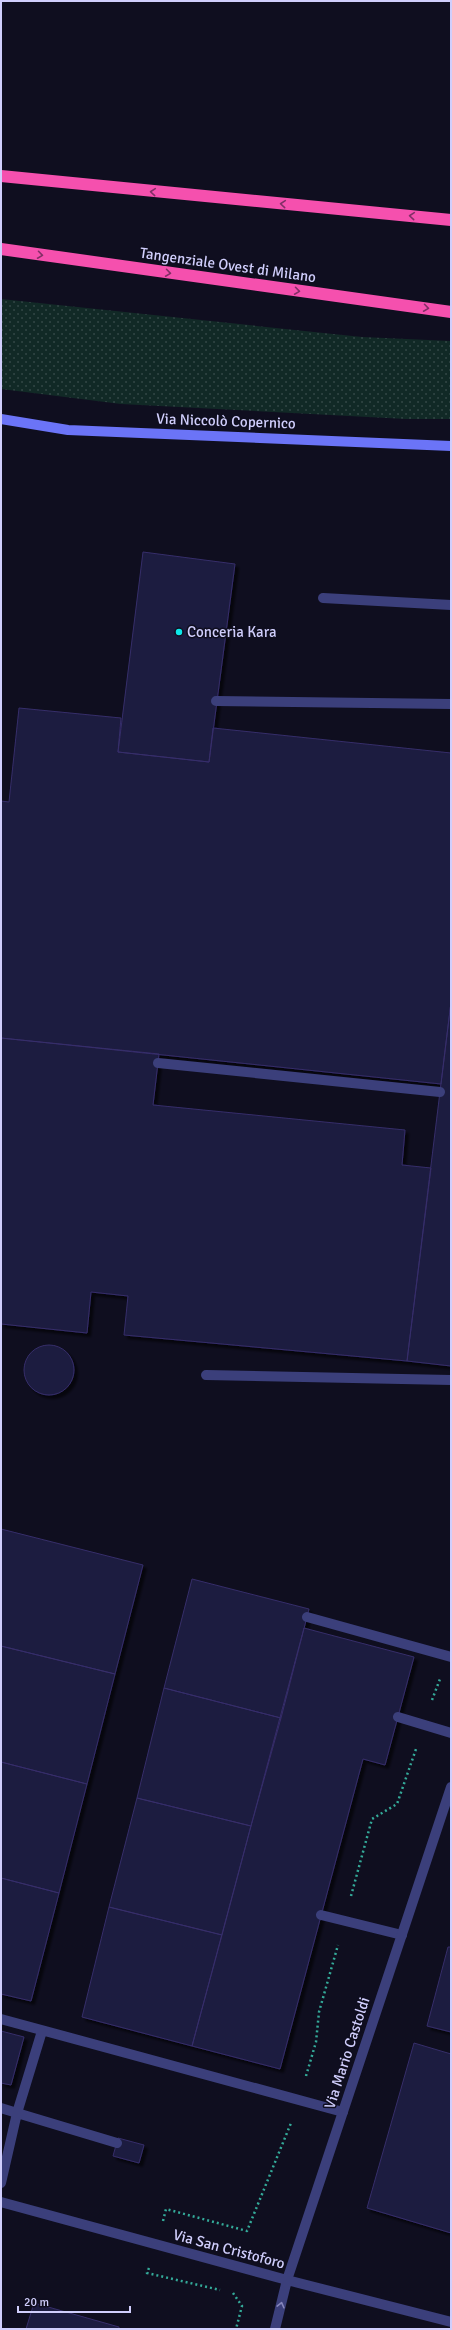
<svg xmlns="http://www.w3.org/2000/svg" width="452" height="2330" font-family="Signika,sans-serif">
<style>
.grass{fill:url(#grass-dots)}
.building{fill:#1f1b3f;stroke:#352e6a;filter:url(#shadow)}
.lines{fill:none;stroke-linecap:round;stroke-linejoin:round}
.path{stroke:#34aa99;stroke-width:2.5;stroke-dasharray:2 3;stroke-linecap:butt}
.lane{stroke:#3b3f7b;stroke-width:10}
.street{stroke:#3b3f7b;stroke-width:10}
.secondary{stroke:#6b74f7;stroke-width:10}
.highway{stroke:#f550ae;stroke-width:12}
.oneway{stroke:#822f66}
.oneway2{stroke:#8686bc}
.poi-dot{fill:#0de8ea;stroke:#0f0e1f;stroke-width:1.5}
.labels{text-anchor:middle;stroke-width:3;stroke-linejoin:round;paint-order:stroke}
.street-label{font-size:15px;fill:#d0cefc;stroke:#0f0e1f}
.poi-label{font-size:15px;fill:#d0cefc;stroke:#0f0e1f;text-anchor:start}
</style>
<defs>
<pattern id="grass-dots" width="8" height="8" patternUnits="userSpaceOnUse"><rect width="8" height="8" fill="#112926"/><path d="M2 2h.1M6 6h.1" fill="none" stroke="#334746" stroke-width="1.8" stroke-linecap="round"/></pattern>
<filter id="shadow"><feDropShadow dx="3.5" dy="3.5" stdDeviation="1" flood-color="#0009"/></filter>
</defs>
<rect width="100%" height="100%" fill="#0f0e1f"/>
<path class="grass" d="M 1,299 L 362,337 L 451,341 L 451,419 L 406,419 L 121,404 L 1,389 Z"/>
<path class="building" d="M 143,552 L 235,564 L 209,762 L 118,752 Z
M 19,708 L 121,718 L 118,752 L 209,762 L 213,728 L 451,753 L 451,1002 L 441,1084 L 1,1038 L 1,801 L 9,802 Z
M 451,1002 L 451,1366 L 407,1361 Z
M 1,1038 L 159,1054 L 153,1105 L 405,1130 L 402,1165 L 431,1168 L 407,1361 L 124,1335 L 128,1296 L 91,1292 L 87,1333 L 1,1324 Z
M24 1370a25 25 0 1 1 50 0a25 25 0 1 1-50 0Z
M 1,1529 L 143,1565 L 115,1674 L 1,1646 Z
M 192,1579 L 309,1609 L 281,1718 L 164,1688 Z
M 304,1628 L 414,1657 L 385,1765 L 363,1759 L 280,2069 L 192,2046 Z
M 1,1646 L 115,1674 L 87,1784 L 1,1762 Z
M 164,1688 L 281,1718 L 251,1826 L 137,1798 Z
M 1,1762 L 87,1784 L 59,1893 L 1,1878 Z
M 137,1798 L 251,1826 L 222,1935 L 109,1907 Z
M 1,1878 L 59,1893 L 31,2001 L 1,1994 Z
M 109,1907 L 222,1935 L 192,2046 L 82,2017 Z
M 448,1947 L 451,1947 L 451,2032 L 427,2026 Z
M 1,2031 L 24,2037 L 11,2085 L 1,2083 Z
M 414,2043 L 451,2054 L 451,2233 L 367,2208 Z
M 118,2138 L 144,2145 L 139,2163 L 113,2156 Z
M 34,2303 L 119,2327 L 119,2329 L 26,2329 Z"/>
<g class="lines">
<path class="path" d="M 432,1700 L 440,1679
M 351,1896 L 372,1819 L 397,1804 L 416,1749
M 306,2076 L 316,2042 L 319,2012 L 338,1945
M 163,2221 L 166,2209 L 247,2231 L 291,2123
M 149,2268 L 147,2273 L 220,2290
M 233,2293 L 242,2306 L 236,2329"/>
<path class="lane" d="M 323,598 L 451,605
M 216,701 L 451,704
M 158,1063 L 440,1092
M 206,1375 L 451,1380
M 307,1617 L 451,1657
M 398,1717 L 451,1733
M 321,1915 L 402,1935
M 1,2019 L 343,2112
M 1,2108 L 17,2113 L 42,2031
M 1,2183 L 17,2113 L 117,2143"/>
<path class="street" d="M 1,2202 L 287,2280 L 451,2322
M 275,2329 L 287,2280 L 451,1787"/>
<path class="secondary" d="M 1,419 L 68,430 L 451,446"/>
<path class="highway" d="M 1,176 L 451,220
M 1,249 L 451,312"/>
</g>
<defs><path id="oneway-chevron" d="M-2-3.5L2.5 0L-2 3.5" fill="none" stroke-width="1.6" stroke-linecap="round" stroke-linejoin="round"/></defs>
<g class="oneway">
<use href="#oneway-chevron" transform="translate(153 192) rotate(-175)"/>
<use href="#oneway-chevron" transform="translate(283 204) rotate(-175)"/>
<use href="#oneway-chevron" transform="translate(412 216) rotate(-175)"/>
<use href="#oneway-chevron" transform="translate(40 255) rotate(8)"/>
<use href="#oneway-chevron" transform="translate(168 273) rotate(8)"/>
<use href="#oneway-chevron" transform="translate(297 291) rotate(8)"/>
<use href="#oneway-chevron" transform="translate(426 308) rotate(8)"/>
</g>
<use class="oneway2" href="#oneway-chevron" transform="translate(281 2305) rotate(-76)"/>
<circle class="poi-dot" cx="179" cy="632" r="4"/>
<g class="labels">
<g class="street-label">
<text transform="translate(228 265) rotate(8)" y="5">Tangenziale Ovest di Milano</text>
<text transform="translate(226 421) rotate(2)" y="5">Via Niccolò Copernico</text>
<text transform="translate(347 2053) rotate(-72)" y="5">Via Mario Castoldi</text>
<text transform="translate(229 2249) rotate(15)" y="5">Via San Cristoforo</text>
</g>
<g class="poi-label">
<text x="187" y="637">Conceria Kara</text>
</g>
</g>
<rect width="452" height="2330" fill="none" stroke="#d0cefc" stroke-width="4"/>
<path d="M18 2306v6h112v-6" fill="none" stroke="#d0cefc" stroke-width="2"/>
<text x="24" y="2306" font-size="12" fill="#d0cefc" stroke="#0f0e1f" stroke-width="3" paint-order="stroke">20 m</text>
</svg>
